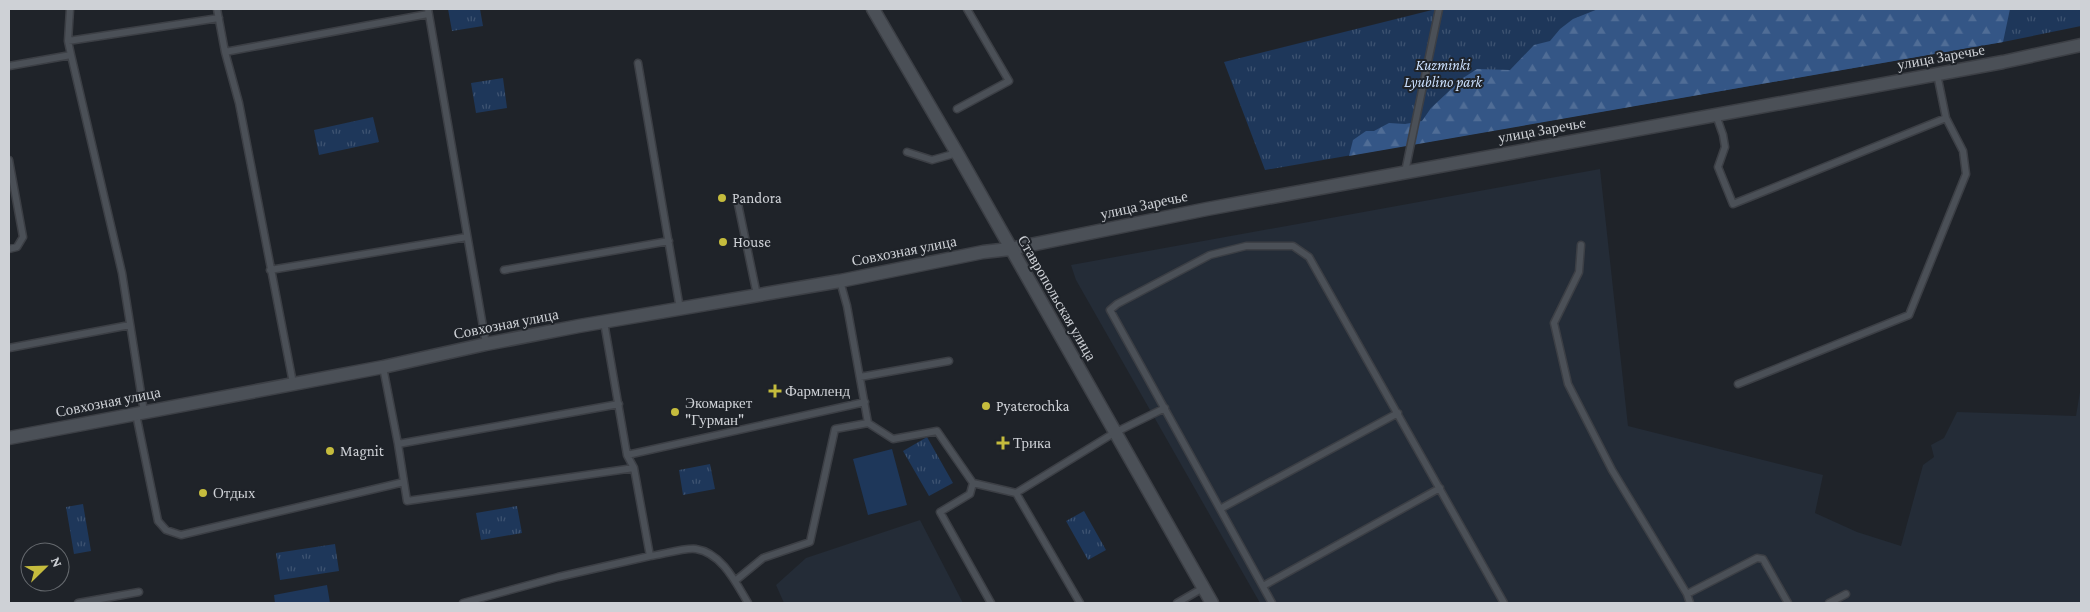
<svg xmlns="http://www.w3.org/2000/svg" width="2090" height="612" font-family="'Crimson Pro',serif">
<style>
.built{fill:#242c37}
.grass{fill:url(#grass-tufts)}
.forest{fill:url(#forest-firs)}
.pitch{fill:#1e375a}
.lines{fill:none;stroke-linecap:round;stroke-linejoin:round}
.lane-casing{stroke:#3c3f45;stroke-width:9}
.street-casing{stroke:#3c3f45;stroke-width:15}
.secondary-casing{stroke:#3c3f45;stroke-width:15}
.lane{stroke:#4b5057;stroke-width:6}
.street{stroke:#4b5057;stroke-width:12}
.secondary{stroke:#4b5057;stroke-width:12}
.poi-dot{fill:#c5bc3d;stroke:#1f2329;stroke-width:2}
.labels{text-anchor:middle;stroke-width:4;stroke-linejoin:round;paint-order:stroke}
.street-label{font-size:15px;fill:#ced1d6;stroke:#1f2329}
.park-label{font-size:15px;font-style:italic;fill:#cadffd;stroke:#1f2329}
.poi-label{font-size:15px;fill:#ced1d6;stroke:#1f2329;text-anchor:start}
</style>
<defs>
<pattern id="grass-tufts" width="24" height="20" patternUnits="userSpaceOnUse" patternTransform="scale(1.25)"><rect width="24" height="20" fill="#1e375a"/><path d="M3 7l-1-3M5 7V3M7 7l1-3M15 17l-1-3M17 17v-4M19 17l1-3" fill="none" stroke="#3e5371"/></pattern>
<pattern id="forest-firs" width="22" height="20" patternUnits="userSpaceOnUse" patternTransform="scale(1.25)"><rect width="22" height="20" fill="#345686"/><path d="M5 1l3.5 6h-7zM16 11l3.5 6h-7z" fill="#506d96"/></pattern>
</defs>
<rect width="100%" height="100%" fill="#1f2329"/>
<path class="built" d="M 1600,169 L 1628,426 L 1823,475 L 1815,513 L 1857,532 L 1901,546 L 1923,465 L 1934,457 L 1931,445 L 1944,438 L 1957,412 L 2076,416 L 2081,386 L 2081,603 L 1260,603 L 1076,280 L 1071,265 Z
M 920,520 L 963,603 L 784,603 L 776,585 L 806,558 Z"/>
<path class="grass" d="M 448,9 L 480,9 L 483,26 L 452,31 Z
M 1436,9 L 2081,9 L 2081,26 L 2003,42 L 1265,170 L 1224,62 Z
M 503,78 L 507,108 L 476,113 L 471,83 Z
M 373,117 L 379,142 L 319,155 L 314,130 Z
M 927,437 L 953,483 L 929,496 L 903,451 Z
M 710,464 L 715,489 L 683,495 L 679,470 Z
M 83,504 L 91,551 L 74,554 L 66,507 Z
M 517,506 L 522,533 L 481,540 L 476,513 Z
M 1084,511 L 1106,550 L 1088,560 L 1066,521 Z
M 335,544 L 339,571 L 280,580 L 276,553 Z"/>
<path class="forest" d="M 1598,9 L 2010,9 L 2003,42 L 1349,156 L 1353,140 L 1366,131 L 1374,131 L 1389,123 L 1405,124 L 1422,121 L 1431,108 L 1463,78 L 1477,69 L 1510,70 L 1534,45 L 1550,41 L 1560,29 L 1573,19 Z"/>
<path class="pitch" d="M 892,449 L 907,505 L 868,515 L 853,459 Z
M 327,585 L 330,603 L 275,603 L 274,595 Z"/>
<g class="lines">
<g class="lane-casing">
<path id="lane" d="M 70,9 L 68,41 L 71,55 L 122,273 L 144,412
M 217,9 L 225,52 L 239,103 L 293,383
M 428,9 L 486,344
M 68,41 L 219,18
M 225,52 L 428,14
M 638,63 L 680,309
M 9,66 L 71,55
M 1937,74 L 1946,118
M 957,109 L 1009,81 L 967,9
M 1716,115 L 1723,135 L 1725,147 L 1718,167 L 1733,204 L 1946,118 L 1963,151 L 1966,174 L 1909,315 L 1738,384
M 907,152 L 932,160 L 957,153
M 9,160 L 23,237 L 17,247 L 9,249
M 1405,172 L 1439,9
M 738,204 L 757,295
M 1581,245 L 1579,272 L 1554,323 L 1568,384 L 1612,470 L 1687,594 L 1690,603
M 270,270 L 467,237
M 504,270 L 669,241
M 604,322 L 627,455 L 634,468
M 9,348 L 130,325
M 383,367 L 398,444
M 860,377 L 949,361
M 136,414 L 158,521 L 166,530 L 181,535 L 404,482
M 868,423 L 893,439 L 937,431 L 973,483 L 1016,493 L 1114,433 L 1165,408
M 627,455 L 865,402
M 973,483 L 970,494 L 940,512 L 991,603
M 1016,493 L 1080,603
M 1220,509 L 1398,413
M 650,556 C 660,555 687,547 696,549 C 722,553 736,583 748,603
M 735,581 L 763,558 L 810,542 L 835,429 L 868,423 L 847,306 L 840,281
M 1263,586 L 1440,488
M 1687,594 L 1757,558 L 1763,559 L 1788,603
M 78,603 L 139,592
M 463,603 L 558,577 L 650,556 L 634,468 L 407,501 L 398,444 L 619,404
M 1177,603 L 1203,588
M 1272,603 L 1110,310 L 1117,304 L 1210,255 L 1246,246 L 1293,246 L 1309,257 L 1504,603
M 1829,603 L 1846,594"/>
</g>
<g class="street-casing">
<path id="street" d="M 1010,249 L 1207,209 L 2003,62 L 2081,45"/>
</g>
<g class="secondary-casing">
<path id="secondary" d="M 873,9 L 957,153 L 1212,603
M 9,438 L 383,367 L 486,344 L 579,326 L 840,281 L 983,252 L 1010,249"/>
</g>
<use href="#lane" class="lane"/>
<use href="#street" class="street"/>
<use href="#secondary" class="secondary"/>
</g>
<g class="poi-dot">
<circle cx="722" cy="198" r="5"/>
<circle cx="723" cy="242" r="5"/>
<path d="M772.5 383.5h5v5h5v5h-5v5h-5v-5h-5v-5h5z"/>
<circle cx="986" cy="406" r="5"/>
<circle cx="675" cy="412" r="5"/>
<path d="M1000.5 435.5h5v5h5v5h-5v5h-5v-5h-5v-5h5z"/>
<circle cx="330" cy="451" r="5"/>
<circle cx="203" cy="493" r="5"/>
</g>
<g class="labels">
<g class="street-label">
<text transform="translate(1941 57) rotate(-10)" y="5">улица Заречье</text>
<text transform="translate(1542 130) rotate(-10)" y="5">улица Заречье</text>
<text transform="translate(1144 205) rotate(-12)" y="5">улица Заречье</text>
<text transform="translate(904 251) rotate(-11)" y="5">Совхозная улица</text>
<text transform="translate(1057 298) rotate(60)" y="5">Ставропольская улица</text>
<text transform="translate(506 324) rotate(-11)" y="5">Совхозная улица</text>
<text transform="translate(108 402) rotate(-11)" y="5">Совхозная улица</text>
</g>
<g class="park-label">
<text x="1443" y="70">Kuzminki<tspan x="1443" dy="17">Lyublino park</tspan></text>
</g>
<g class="poi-label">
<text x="732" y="203">Pandora</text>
<text x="733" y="247">House</text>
<text x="785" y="396">Фармленд</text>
<text x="685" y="408">Экомаркет<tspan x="685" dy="17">"Гурман"</tspan></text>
<text x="996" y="411">Pyaterochka</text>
<text x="1013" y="448">Трика</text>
<text x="340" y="456">Magnit</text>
<text x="213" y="498">Отдых</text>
</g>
</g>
<rect width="2090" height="612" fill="none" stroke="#ced1d6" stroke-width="20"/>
<g transform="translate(45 567) rotate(67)"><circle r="24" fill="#1f2329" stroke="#65696e"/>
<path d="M0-4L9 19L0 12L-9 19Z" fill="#c5bc3d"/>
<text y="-8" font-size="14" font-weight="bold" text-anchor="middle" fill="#ced1d6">N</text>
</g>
</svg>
